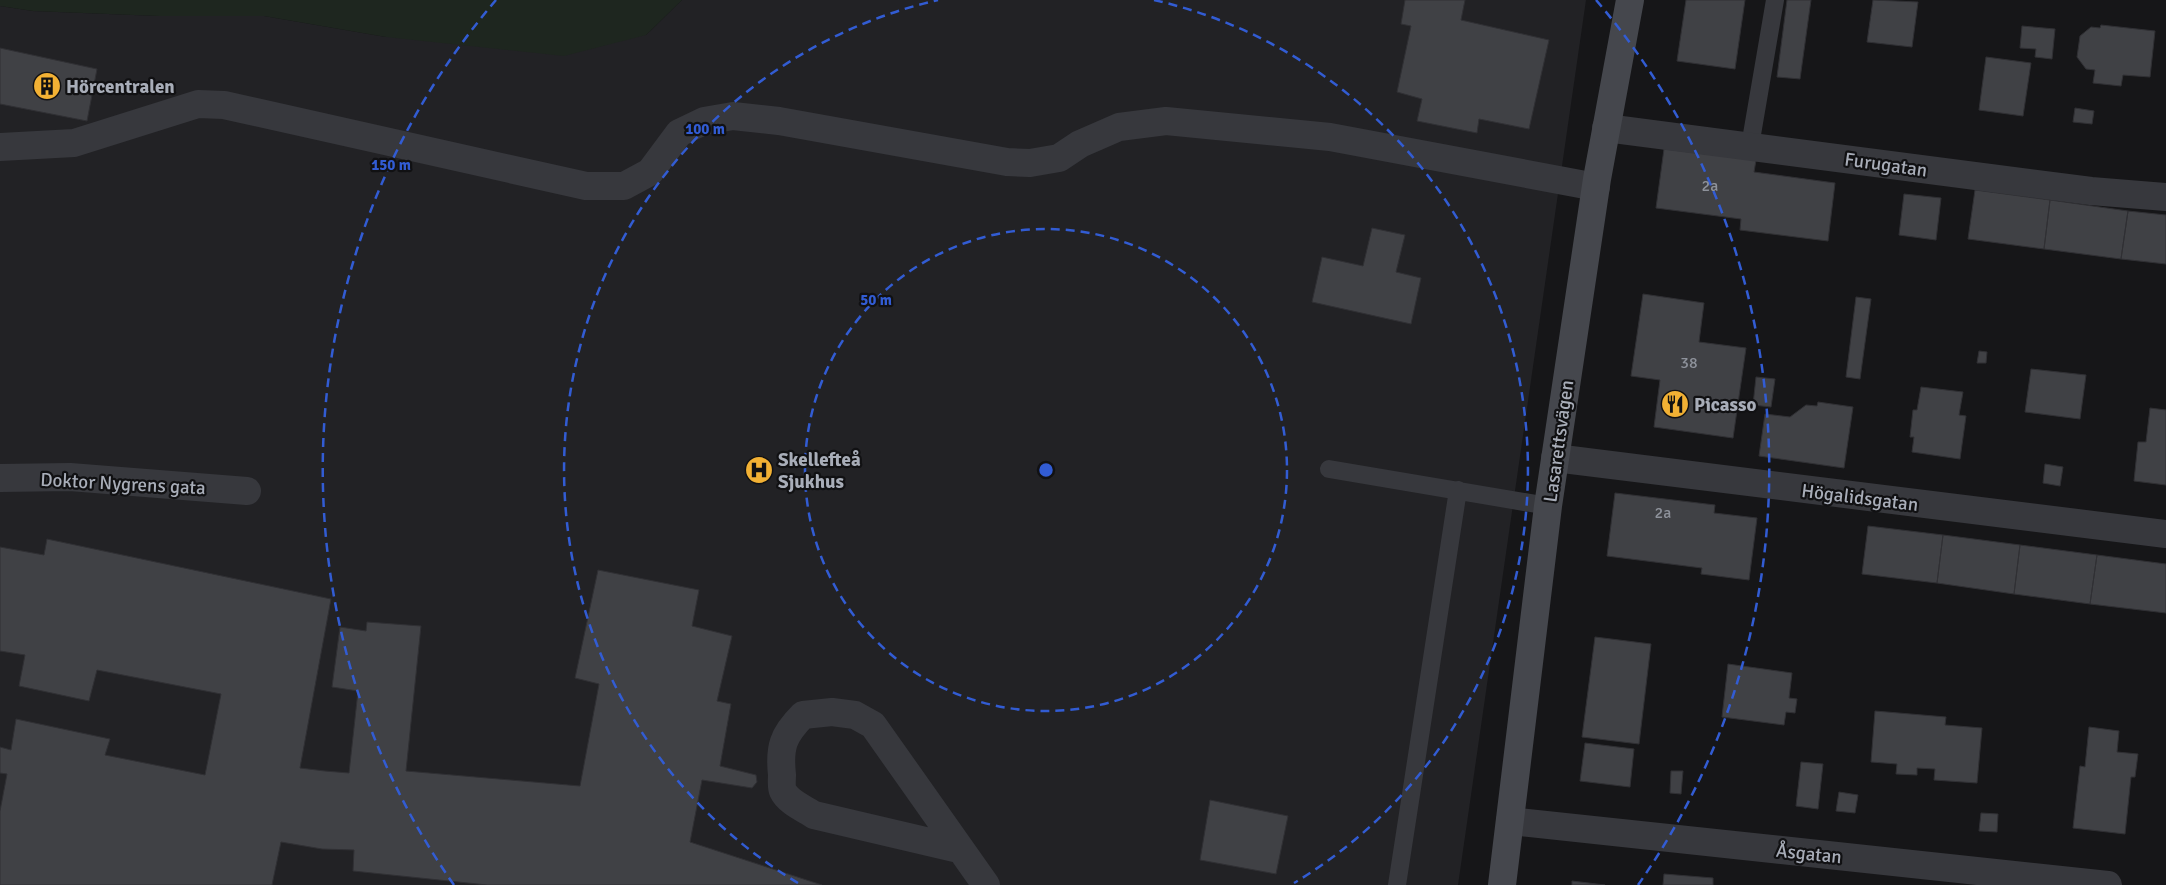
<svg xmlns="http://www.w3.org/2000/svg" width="2166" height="885" font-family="Signika,sans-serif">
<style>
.built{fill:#222225}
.green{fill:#1e261f}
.building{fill:#404145;stroke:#303034}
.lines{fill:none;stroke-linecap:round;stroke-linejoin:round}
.service{stroke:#37383d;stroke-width:18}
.minor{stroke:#37383d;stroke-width:28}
.secondary{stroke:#45474d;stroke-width:28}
.ring{fill:none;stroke:#325cd3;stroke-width:2.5;stroke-dasharray:9 6}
.labels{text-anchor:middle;stroke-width:4.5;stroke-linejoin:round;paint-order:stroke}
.number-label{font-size:16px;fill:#8e929b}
.poi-label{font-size:19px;font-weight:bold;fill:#a8adb8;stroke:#111113;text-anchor:start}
.street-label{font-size:19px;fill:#a8adb8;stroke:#111113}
.centre{fill:#325cd3;stroke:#111113;stroke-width:2.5}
.ring-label{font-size:15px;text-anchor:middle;font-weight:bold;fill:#325cd3;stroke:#111113;stroke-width:4.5;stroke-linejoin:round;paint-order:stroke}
</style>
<rect width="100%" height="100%" fill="#161618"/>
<path class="built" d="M 682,0 L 1586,0 L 1458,885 L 0,885 L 0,6 L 33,11 L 159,16 L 264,16 L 386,37 L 646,35 Z"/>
<path class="green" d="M 0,0 L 682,0 L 646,35 L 564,56 L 386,37 L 264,16 L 159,16 L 33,11 L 0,6 Z"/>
<path class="building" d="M 1405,0 L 1465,0 L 1461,20 L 1549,40 L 1529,129 L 1479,119 L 1477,133 L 1417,121 L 1422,99 L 1397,92 L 1411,26 L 1401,24 Z
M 1686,0 L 1745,0 L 1735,69 L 1677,61 Z
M 1787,0 L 1811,0 L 1800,79 L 1777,77 Z
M 1873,0 L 1918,2 L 1912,47 L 1867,42 Z
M 2101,25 L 2155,31 L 2150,77 L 2123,75 L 2121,86 L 2093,83 L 2095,70 L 2086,69 L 2077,57 L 2080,36 L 2091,27 L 2100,28 Z
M 2022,26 L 2055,29 L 2052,59 L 2035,57 L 2036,49 L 2020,48 Z
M 0,48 L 97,69 L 87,121 L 0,104 Z
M 1986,57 L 2031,63 L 2023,116 L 1979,110 Z
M 2075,108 L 2094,111 L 2092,124 L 2073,122 Z
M 1664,149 L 1756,160 L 1754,172 L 1835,183 L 1828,241 L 1740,230 L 1741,219 L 1656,208 Z
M 1975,190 L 2050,200 L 2044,249 L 1968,239 Z
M 1904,194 L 1941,198 L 1936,240 L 1899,235 Z
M 2050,200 L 2128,211 L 2121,259 L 2044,249 Z
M 2128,211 L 2166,215 L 2166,264 L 2121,259 Z
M 1372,228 L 1405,235 L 1396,272 L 1421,278 L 1411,324 L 1312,302 L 1322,257 L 1363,266 Z
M 1643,294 L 1704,303 L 1699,342 L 1746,348 L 1733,438 L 1654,427 L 1660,380 L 1631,376 Z
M 1856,297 L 1871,299 L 1860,379 L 1846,377 Z
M 1979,351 L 1987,352 L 1986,363 L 1977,363 Z
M 2031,369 L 2086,375 L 2080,419 L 2025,412 Z
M 1756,377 L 1775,379 L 1771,407 L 1753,405 Z
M 1921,387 L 1963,392 L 1959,415 L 1966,416 L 1960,459 L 1912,452 L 1914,437 L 1910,437 L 1913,410 L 1917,410 Z
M 1818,402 L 1853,407 L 1844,468 L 1759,456 L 1765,414 L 1790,417 L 1806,405 L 1817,406 Z
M 2150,408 L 2166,410 L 2166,485 L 2134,481 L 2138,442 L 2146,442 Z
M 2045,464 L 2063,467 L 2060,486 L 2043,483 Z
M 1615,493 L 1715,505 L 1714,513 L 1757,518 L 1749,580 L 1701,574 L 1702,568 L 1607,556 Z
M 1868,526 L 1943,535 L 1937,583 L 1862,574 Z
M 1943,535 L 2020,545 L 2014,594 L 1937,583 Z
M 47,539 L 331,599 L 300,768 L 325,771 L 349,773 L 358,691 L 332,687 L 340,627 L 366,631 L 367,622 L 421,626 L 406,771 L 580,786 L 599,684 L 575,678 L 598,570 L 699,590 L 692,626 L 732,636 L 717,701 L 731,704 L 720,766 L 756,775 L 757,782 L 752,788 L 702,780 L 690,842 L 822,885 L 487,885 L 353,871 L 354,850 L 322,849 L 281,842 L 272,885 L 0,885 L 0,811 L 7,774 L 0,773 L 0,747 L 11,750 L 16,719 L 110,739 L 105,755 L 205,775 L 221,694 L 97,670 L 89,701 L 19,686 L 25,655 L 0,651 L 0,547 L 44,555 Z
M 2020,545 L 2097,555 L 2090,604 L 2014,594 Z
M 2097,555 L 2166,564 L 2166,613 L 2090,604 Z
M 1595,637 L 1651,644 L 1639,744 L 1582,737 Z
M 1728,664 L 1792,673 L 1789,698 L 1797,699 L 1795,713 L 1786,712 L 1784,725 L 1722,717 Z
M 1875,711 L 1946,717 L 1945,725 L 1982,728 L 1977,783 L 1934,780 L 1935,769 L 1917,768 L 1917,775 L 1896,774 L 1897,764 L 1871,762 Z
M 2089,727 L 2119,731 L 2117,752 L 2138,754 L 2135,777 L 2131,777 L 2125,834 L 2073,828 L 2080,766 L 2085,767 Z
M 1585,743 L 1634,749 L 1630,787 L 1580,781 Z
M 1801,762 L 1823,764 L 1818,809 L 1796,806 Z
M 1671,771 L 1683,771 L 1681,794 L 1670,793 Z
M 1839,792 L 1858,795 L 1855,813 L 1836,811 Z
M 1210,800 L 1288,816 L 1276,874 L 1200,860 Z
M 1981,813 L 1998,814 L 1997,832 L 1979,831 Z
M 1664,874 L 1713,878 L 1713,885 L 1663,885 Z
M 1572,881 L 1605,885 L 1572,885 Z"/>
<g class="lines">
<path class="service" d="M 1750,146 L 1775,0
M 1329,469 L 1548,506
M 1397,885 L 1458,490"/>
<path class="minor" d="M 1606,128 L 2091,191 L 2166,197
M 0,147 L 74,143 L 198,104 L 224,105 L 586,186 L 624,186 L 650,172 L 679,133 L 704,121 L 733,116 L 779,121 L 1007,162 L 1030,163 L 1059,158 L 1080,144 L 1119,127 L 1166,121 L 1330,137 L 1596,187
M 1555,458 L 2166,534
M 0,478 L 70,477 L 247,491
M 1510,821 L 2108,885
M 959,849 L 814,815 C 805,809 788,802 783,791 C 781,787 782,779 782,775 C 779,747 783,735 803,715 L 832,712 L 855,715 L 873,725 L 986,885"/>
<path class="secondary" d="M 1502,885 L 1548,506 L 1597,179 L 1630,0"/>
</g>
<g class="ring">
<circle cx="1046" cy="470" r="241"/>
<path d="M798 883A482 482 0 0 1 938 0M1154 0A482 482 0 0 1 1294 883"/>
<path d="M454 885A723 723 0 0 1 496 0M1596 0A723 723 0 0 1 1638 885"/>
</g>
<defs>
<g id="building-disc" transform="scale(1.4375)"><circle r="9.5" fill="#f2b134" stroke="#111113"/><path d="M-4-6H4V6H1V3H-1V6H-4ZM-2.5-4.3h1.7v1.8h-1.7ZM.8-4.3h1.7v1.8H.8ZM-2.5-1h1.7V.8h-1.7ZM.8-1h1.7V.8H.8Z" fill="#111"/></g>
<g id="restaurant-disc" transform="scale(1.4375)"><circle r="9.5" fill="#f2b134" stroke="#111113"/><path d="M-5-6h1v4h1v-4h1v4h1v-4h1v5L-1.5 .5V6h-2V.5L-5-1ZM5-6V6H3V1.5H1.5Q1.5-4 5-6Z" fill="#111"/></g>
<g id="hospital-disc" transform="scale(1.4375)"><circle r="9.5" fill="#f2b134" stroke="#111113"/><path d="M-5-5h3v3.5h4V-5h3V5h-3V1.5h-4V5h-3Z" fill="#111"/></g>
</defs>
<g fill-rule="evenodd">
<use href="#building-disc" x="47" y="86"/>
<use href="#restaurant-disc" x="1675" y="404"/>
<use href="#hospital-disc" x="759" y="470"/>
</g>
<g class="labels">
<g class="number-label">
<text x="1710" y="191">2a</text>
<text x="1689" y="368">38</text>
<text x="1663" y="518">2a</text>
</g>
<g class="poi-label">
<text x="66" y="93">Hörcentralen</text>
<text x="1694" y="411">Picasso</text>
<text x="778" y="466">Skellefteå<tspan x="778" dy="22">Sjukhus</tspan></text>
</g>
<g class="street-label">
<text transform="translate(1886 164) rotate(8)" y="7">Furugatan</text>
<text transform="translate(1558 441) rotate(-82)" y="7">Lasarettsvägen</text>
<text transform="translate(123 483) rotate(3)" y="7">Doktor Nygrens gata</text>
<text transform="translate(1860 497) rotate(7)" y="7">Högalidsgatan</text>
<text transform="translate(1809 853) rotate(6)" y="7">Åsgatan</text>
</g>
</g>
<circle cx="1046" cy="470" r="8" class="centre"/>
<g class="ring-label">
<text x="705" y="134">100 m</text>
<text x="391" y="170">150 m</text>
<text x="876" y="305">50 m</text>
</g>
</svg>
